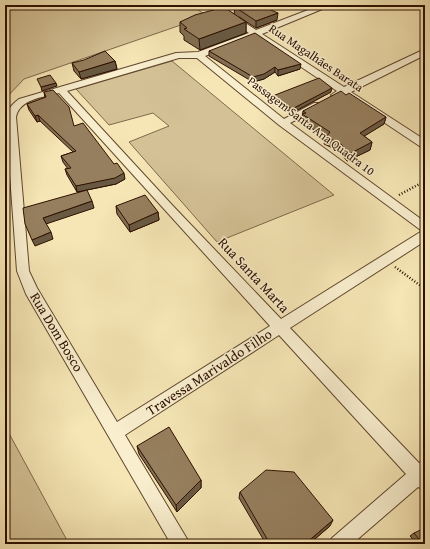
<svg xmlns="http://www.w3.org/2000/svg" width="430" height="549" font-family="'Gentium Book Plus',serif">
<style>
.green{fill:#d4c296;stroke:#80694b}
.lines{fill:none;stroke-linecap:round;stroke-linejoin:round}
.street-casing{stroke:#5f462d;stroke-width:2}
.path{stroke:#2d1000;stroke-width:2.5;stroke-dasharray:1 2;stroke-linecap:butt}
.street{fill:#f9efcf;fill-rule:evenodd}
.wall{fill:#816d51;stroke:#2d1000}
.shaded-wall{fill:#695942;stroke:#2d1000}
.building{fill:#967f5e;stroke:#2d1000}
.labels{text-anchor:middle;stroke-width:3;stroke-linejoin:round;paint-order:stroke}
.far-street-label{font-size:12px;fill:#2d1000;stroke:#f9efcf}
.street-label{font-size:14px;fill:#2d1000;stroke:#f9efcf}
</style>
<rect width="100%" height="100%" fill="#f6e6b5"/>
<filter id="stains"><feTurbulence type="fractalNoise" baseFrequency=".005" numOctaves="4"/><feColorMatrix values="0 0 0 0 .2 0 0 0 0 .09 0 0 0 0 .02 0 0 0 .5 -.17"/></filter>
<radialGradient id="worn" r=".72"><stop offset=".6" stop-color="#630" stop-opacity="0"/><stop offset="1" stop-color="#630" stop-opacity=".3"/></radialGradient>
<path class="green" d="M 5,5 L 191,5 L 207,16 L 24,79 L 5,99 Z
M 172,61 L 334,195 L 217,242 L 129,142 L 169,126 L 153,113 L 109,125 L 76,89 Z
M 5,426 L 69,544 L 5,544 Z"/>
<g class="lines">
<g class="street-casing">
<path id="street" d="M 209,5 L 218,5 L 256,30 L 321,5 L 332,5 L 262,34 L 344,87 L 425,49 L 425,55 L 351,92 L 425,140 L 425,148 L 421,147 L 343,95 L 336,98 L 333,97 L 331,95 L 337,91 L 255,36 L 205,56 L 284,119 L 314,103 L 320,103 L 322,105 L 320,107 L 290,123 L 425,222 L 425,241 L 290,328 L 419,463 L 425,461 L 425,490 L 418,487 L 352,544 L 329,544 L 332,538 L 406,474 L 279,335 L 125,435 L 190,544 L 171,544 L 26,294 L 17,271 L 6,120 C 7,110 11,105 19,99 L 176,53 L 198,52 L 249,33 ZM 179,58 L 197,58 L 279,125 L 422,231 L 281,319 L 173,206 L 67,91 ZM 59,93 L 270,326 L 117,422 L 37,288 L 29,271 L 16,117 C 19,99 44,97 59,93 Z"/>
</g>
<path class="path" d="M 399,195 L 425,181
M 395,267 L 425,289"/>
<use href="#street" class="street"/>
</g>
<path class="wall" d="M 235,7 L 277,20 L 256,28 L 239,17 L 246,22 L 246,33 L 200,50 L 184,40 L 184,36 L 180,32 L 180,22 L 234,14 Z
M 209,51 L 300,69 L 278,76 L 275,72 L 264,79 L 253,82 L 209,56 Z
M 115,61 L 117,69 L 81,79 L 74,71 L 72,63 Z
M 44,92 L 74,126 L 125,179 L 116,184 L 77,192 L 67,175 L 65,169 L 68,169 L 63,162 L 61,156 L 73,152 L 40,121 L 37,122 L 29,110 L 27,104 L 45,98 Z
M 331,92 L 292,113 L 270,101 L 270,97 Z
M 346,95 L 386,117 L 384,124 L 364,136 L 372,142 L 370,150 L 347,161 L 339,151 L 324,144 L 326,137 L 301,122 L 303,111 Z
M 116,206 L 158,212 L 159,220 L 130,232 L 117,214 Z
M 137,446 L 201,480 L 201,488 L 177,512 L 139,454 Z
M 240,492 L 330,526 L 309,544 L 266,544 L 239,498 Z
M 414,533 L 425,544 L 417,544 L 410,536 Z"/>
<path class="shaded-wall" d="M 278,13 L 277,20 L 256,28 L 256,21 Z
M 246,22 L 246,33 L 200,50 L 199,39 Z
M 115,61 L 117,69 L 81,79 L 79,72 Z
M 301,64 L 300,69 L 278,76 L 278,70 Z
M 275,67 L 275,72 L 264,79 L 253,82 L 253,77 Z
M 56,83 L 57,86 L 42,91 L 41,87 Z
M 332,88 L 331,92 L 292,113 L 292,109 Z
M 38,115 L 40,121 L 37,122 L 35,116 Z
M 386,117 L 384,124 L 358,140 L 360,133 Z
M 372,142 L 370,150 L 347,161 L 349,154 Z
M 124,173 L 125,179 L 116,184 L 77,192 L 76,186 Z
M 92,201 L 94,208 L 46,224 L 43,218 Z
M 5,209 L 7,264 L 5,265 Z
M 158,212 L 159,220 L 130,232 L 129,225 Z
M 51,232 L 53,239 L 35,246 L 32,240 Z
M 201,480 L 201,488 L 177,512 L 176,505 Z
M 333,520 L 330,526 L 309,544 L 305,544 Z"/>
<path class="building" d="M 241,5 L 259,5 L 278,13 L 256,21 L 235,7 Z
M 224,7 L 246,22 L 199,39 L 184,29 L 187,28 L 180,22 L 195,15 Z
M 255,33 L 301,64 L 278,70 L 275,67 L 264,74 L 253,77 L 209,51 Z
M 105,51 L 115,61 L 79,72 L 72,63 L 84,60 Z
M 50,75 L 56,83 L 41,87 L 37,79 Z
M 319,78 L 332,88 L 292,109 L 270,97 Z
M 53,90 L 69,107 L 74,126 L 83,123 L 114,164 L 117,163 L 124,173 L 115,178 L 76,186 L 65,169 L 71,168 L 61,156 L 76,151 L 38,115 L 35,116 L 27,104 L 46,97 L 44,92 Z
M 341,91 L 346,95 L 349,93 L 386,117 L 360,133 L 372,142 L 349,154 L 341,144 L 326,137 L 330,132 L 302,114 L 306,113 L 303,111 Z
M 87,190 L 92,201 L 43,218 L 51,232 L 32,240 L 25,224 L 23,208 Z
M 145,195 L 158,212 L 129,225 L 116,206 Z
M 169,427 L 201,480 L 176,505 L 137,446 Z
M 266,470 L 294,472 L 333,520 L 305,544 L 270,544 L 240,492 Z
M 425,528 L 425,544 L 423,544 L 414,533 Z"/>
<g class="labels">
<g class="far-street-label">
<text transform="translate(316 58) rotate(34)" y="4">Rua Magalhães Barata</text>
<text transform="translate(311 126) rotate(37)" y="4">Passagem Santa Ana Quadra 10</text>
</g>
<g class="street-label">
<text transform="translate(254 275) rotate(47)" y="5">Rua Santa Marta</text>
<text transform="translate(57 332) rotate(59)" y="5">Rua Dom Bosco</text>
<text transform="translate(209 372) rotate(-33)" y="5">Travessa Marivaldo Filho</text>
</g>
</g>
<rect width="430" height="549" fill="none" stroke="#f6e6b5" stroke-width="20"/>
<rect x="6" y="6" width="418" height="537" fill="none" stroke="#2d1000" stroke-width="2"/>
<rect x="10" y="10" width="410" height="529" fill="none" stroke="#2d1000"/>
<rect width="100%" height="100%" filter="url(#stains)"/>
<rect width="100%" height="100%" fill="url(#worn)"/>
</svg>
